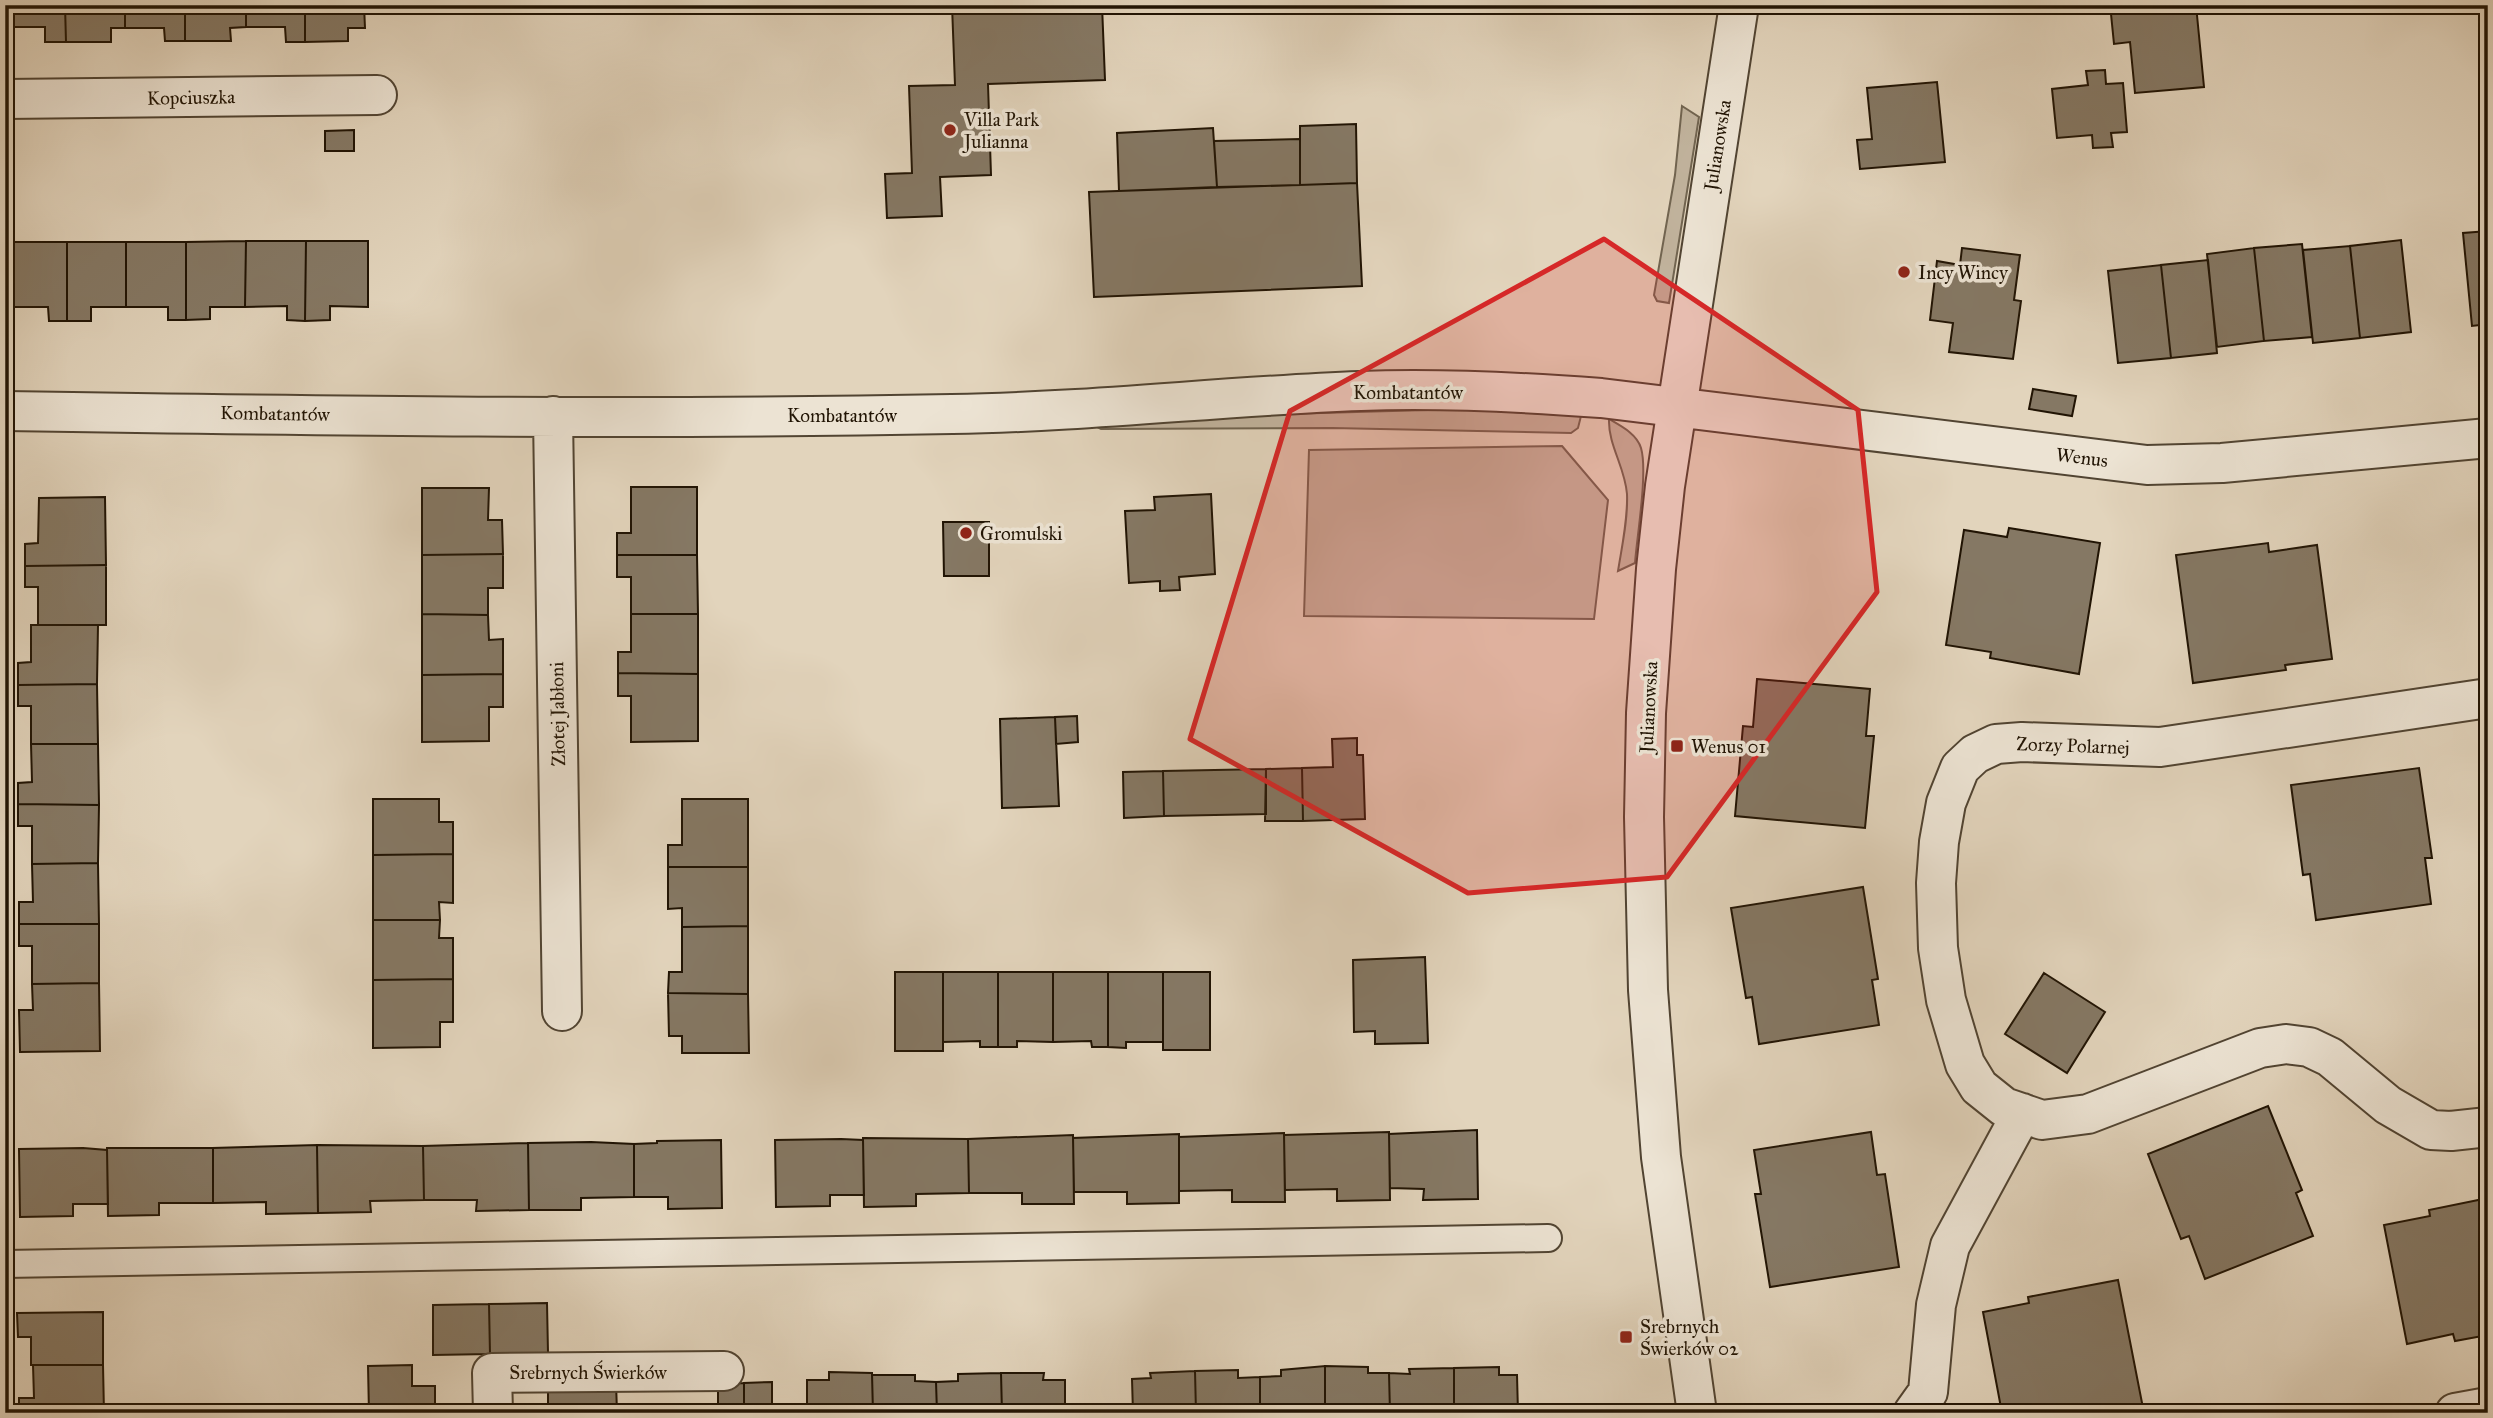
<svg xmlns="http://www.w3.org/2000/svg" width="2493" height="1418" font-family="'IM FELL Great Primer',serif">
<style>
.green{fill:#c1b39d;stroke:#716450;stroke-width:2}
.building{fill:#857864;stroke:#211404;stroke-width:2}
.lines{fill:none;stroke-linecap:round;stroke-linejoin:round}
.service-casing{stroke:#514432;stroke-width:30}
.minor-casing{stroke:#514432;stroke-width:42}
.service{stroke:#ece3d3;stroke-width:26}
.minor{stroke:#ece3d3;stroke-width:38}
.marked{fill:#d62828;fill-opacity:0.2;stroke:#d62828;stroke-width:5;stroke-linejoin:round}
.poi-dot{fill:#8f2418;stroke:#ece3d3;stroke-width:2.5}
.labels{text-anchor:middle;stroke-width:7;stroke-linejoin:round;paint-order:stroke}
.street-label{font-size:19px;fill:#211404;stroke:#ece3d3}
.poi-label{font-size:19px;fill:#211404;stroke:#ece3d3;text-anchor:start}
</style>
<rect width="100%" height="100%" fill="#e2d4bc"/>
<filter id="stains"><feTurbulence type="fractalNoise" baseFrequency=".00286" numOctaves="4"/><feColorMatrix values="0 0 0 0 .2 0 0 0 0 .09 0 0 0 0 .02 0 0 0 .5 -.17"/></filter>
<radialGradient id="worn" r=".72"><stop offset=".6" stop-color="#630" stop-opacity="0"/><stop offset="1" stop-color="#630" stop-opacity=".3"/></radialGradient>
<path class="green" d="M 1682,106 L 1699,117 L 1669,303 L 1657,301 L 1654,295 L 1675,175 Z
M 1463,409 L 1581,416 L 1578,428 L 1571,433 L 1332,428 L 1101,429 L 1095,426 L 1286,414 Z
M 1609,419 C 1621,426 1637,434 1641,448 C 1648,472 1637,536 1635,563 L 1618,571 C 1622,546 1628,519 1627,494 C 1625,467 1608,445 1609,419 Z
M 1562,446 L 1608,500 L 1594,619 L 1304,616 L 1309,450 Z"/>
<path class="building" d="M 6,5 L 65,5 L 66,42 L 45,42 L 45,27 L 6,27 Z
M 65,5 L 125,5 L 125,28 L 111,28 L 111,42 L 66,42 Z
M 125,5 L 185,5 L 185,41 L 165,41 L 164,28 L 125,28 Z
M 185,5 L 246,5 L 246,27 L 230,28 L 231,41 L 185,41 Z
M 246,5 L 305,5 L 305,42 L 286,42 L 285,27 L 246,27 Z
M 305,5 L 364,5 L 365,28 L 348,28 L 348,41 L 305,42 Z
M 952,5 L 1102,5 L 1105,80 L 988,84 L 991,175 L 940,177 L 942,216 L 887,218 L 885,174 L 912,173 L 909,86 L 955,85 Z
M 2196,5 L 2204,87 L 2135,93 L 2130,42 L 2114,44 L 2111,14 Z
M 2105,70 L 2106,84 L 2123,83 L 2127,132 L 2111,133 L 2113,147 L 2093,148 L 2092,135 L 2057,138 L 2052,89 L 2088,85 L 2086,71 Z
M 1937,82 L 1945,162 L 1860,169 L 1857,140 L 1872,139 L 1867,88 Z
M 1356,124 L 1357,183 L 1300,185 L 1300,126 Z
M 1213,128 L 1217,187 L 1119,191 L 1117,133 Z
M 354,130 L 354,151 L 325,151 L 325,131 Z
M 1300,139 L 1300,185 L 1217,187 L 1214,141 Z
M 1357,183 L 1362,286 L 1094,297 L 1089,192 Z
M 2488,231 L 2488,324 L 2472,326 L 2463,233 Z
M 2401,240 L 2411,332 L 2360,338 L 2350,246 Z
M 246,241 L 306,241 L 305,321 L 287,320 L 287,306 L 245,307 Z
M 246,241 L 245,307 L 210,307 L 210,319 L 186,320 L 186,242 Z
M 306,241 L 368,241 L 368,307 L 330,306 L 330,320 L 305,321 Z
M 9,242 L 67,242 L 67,321 L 49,321 L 48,307 L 9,307 Z
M 67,242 L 126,242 L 126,307 L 91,307 L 91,321 L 67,321 Z
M 126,242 L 186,242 L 186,320 L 168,320 L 168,307 L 126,307 Z
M 2302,244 L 2312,337 L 2264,341 L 2254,248 Z
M 2350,246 L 2360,338 L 2313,343 L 2303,250 Z
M 1962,248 L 2020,255 L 2014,300 L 2021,301 L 2013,359 L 1949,352 L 1953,323 L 1930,320 L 1937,261 L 1960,265 Z
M 2254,248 L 2264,341 L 2217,347 L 2207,254 Z
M 2208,260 L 2217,353 L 2171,358 L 2161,265 Z
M 2161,265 L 2171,358 L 2118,363 L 2108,271 Z
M 2033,389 L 2076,396 L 2072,416 L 2029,409 Z
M 631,487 L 697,487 L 697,555 L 617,555 L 617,533 L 631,533 Z
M 422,488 L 489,488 L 488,520 L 502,520 L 503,554 L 422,555 Z
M 1211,494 L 1215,574 L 1179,577 L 1180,590 L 1160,591 L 1160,581 L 1129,583 L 1125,511 L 1155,510 L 1154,497 Z
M 105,497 L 106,565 L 25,566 L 25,544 L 38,543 L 39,498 Z
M 943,522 L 989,522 L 989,576 L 944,576 Z
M 2009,528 L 2100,543 L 2079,674 L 1990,658 L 1991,652 L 1946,645 L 1964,530 L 2007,537 Z
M 2268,543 L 2269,552 L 2317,545 L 2332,659 L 2285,665 L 2286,670 L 2193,683 L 2176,555 Z
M 503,554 L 503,588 L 488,588 L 488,615 L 422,614 L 422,555 Z
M 617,555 L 697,555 L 698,614 L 631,614 L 631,577 L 617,577 Z
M 106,565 L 106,625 L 38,625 L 38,587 L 25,587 L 25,566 Z
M 422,614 L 488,615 L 489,640 L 503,639 L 503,674 L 422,675 Z
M 631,614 L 698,614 L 698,674 L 618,673 L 618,652 L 631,652 Z
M 31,625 L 98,625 L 97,684 L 18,685 L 18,663 L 31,662 Z
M 618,673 L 698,674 L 698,741 L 631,742 L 631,696 L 618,696 Z
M 503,674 L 503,707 L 489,707 L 489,741 L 422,742 L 422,675 Z
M 1757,679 L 1870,689 L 1866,736 L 1874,736 L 1865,828 L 1735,816 L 1743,726 L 1753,727 Z
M 97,684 L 98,744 L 31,744 L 31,706 L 18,706 L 18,685 Z
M 1077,716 L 1078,742 L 1056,744 L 1055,717 Z
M 1055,717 L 1059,806 L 1002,808 L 1000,719 Z
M 1357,738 L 1357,755 L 1363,755 L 1365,819 L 1303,821 L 1302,768 L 1333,767 L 1332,739 Z
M 31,744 L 98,744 L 99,805 L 18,804 L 18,783 L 32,782 Z
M 1302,768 L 1303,821 L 1265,821 L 1266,769 Z
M 2419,768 L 2432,858 L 2425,858 L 2431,904 L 2316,920 L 2310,874 L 2303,875 L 2291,785 Z
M 1266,769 L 1266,814 L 1164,816 L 1163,771 Z
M 1163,771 L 1164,816 L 1124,818 L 1123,772 Z
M 373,799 L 439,799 L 439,822 L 453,822 L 453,854 L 373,855 Z
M 682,799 L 748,799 L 748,867 L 668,867 L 668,845 L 682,845 Z
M 18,804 L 99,805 L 98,863 L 32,864 L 32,826 L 18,826 Z
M 453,854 L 453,903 L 439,902 L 440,920 L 373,920 L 373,855 Z
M 98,863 L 99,924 L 19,924 L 19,902 L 33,902 L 32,864 Z
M 668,867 L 748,867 L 748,926 L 682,927 L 682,908 L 668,909 Z
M 1863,887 L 1878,979 L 1872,980 L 1879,1025 L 1759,1044 L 1752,997 L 1746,998 L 1731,908 Z
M 373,920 L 440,920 L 439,938 L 453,938 L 453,979 L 373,980 Z
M 19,924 L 99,924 L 99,983 L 32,984 L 32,946 L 19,946 Z
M 748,926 L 748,994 L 668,993 L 669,972 L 682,972 L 682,927 Z
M 1425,957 L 1428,1043 L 1375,1044 L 1375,1031 L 1354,1032 L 1353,960 Z
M 895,972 L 943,972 L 943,1051 L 895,1051 Z
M 943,972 L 998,972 L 998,1047 L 980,1047 L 980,1041 L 943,1042 Z
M 998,972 L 1053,972 L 1053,1042 L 1017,1041 L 1017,1047 L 998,1047 Z
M 1053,972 L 1108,972 L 1108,1047 L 1092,1047 L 1091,1041 L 1053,1042 Z
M 1108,972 L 1163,972 L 1163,1042 L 1126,1042 L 1126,1048 L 1108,1047 Z
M 1163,972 L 1210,972 L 1210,1050 L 1163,1050 Z
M 2044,973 L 2105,1012 L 2067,1073 L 2005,1034 Z
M 453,979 L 453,1022 L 440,1022 L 440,1047 L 373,1048 L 373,980 Z
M 99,983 L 100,1051 L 20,1052 L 19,1010 L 33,1010 L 32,984 Z
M 668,993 L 748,994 L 749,1053 L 682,1053 L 682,1036 L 669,1036 Z
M 2268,1106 L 2302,1190 L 2296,1193 L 2313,1236 L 2205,1279 L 2189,1236 L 2181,1239 L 2148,1154 Z
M 1477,1130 L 1478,1199 L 1423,1200 L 1424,1189 L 1390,1188 L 1389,1134 Z
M 1389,1132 L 1390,1200 L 1337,1201 L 1337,1189 L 1285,1190 L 1284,1135 Z
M 1871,1132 L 1877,1175 L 1885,1174 L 1899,1267 L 1770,1287 L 1755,1194 L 1761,1194 L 1754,1150 Z
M 1284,1133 L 1285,1202 L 1232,1202 L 1232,1190 L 1179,1191 L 1179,1137 Z
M 1179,1134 L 1179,1203 L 1127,1204 L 1127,1192 L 1074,1192 L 1073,1138 Z
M 1073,1135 L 1074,1204 L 1022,1204 L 1022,1193 L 969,1193 L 968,1139 Z
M 863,1138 L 968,1139 L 969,1193 L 916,1194 L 916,1206 L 864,1207 Z
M 841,1139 L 863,1140 L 864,1195 L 830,1195 L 830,1206 L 776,1207 L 775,1140 Z
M 721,1140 L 722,1208 L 668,1209 L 668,1197 L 634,1197 L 634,1144 L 657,1143 L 657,1141 Z
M 591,1142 L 634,1144 L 634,1197 L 581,1198 L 581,1210 L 529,1210 L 528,1143 Z
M 528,1143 L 529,1210 L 476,1211 L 477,1200 L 424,1200 L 423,1146 Z
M 317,1145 L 423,1146 L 424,1200 L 370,1201 L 371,1212 L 318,1213 Z
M 317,1145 L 318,1213 L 266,1214 L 266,1202 L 213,1203 L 213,1148 Z
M 83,1148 L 107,1150 L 108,1204 L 73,1204 L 73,1216 L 20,1217 L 19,1149 Z
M 107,1148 L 213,1148 L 213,1203 L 159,1203 L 159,1215 L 108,1216 Z
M 2488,1198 L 2488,1335 L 2455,1341 L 2453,1334 L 2407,1344 L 2384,1225 L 2430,1216 L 2429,1210 Z
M 2118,1280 L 2143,1408 L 2120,1413 L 2002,1413 L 1983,1312 L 2029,1303 L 2028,1297 Z
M 547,1303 L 548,1353 L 490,1354 L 489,1304 Z
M 489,1304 L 490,1354 L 433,1355 L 433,1305 Z
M 103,1312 L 103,1365 L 31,1365 L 31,1337 L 18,1337 L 17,1313 Z
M 33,1365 L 103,1365 L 104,1413 L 19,1413 L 19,1398 L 34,1398 Z
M 412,1365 L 412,1386 L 435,1386 L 435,1413 L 369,1413 L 368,1366 Z
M 1325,1366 L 1325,1413 L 1260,1413 L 1260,1377 L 1281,1376 L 1281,1370 Z
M 1325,1366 L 1368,1367 L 1368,1373 L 1389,1373 L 1390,1413 L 1325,1413 Z
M 1499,1367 L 1499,1375 L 1517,1375 L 1518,1413 L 1454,1413 L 1454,1368 Z
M 1454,1368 L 1454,1413 L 1390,1413 L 1389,1373 L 1410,1374 L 1409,1369 Z
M 1238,1370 L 1238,1378 L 1260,1377 L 1260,1413 L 1196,1413 L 1195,1371 Z
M 1195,1371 L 1196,1413 L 1133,1413 L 1132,1379 L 1151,1378 L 1150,1373 Z
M 829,1372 L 872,1373 L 873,1413 L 807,1413 L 807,1380 L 829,1380 Z
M 1001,1373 L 1002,1413 L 937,1413 L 936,1382 L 958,1381 L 958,1374 Z
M 1001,1373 L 1044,1373 L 1043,1380 L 1065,1380 L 1065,1413 L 1002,1413 Z
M 872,1375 L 915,1375 L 915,1381 L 936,1382 L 937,1413 L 873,1413 Z
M 616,1382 L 617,1413 L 548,1413 L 548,1383 Z
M 772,1382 L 772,1413 L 744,1413 L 744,1383 Z
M 744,1383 L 744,1413 L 718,1413 L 718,1384 Z"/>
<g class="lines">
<g class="service-casing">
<path id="service" d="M 5,1264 L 1548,1238"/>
</g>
<g class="minor-casing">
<path id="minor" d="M 5,99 L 377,95
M 5,411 C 320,416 636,420 952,414 C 1088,412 1224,396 1360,391 C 1440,388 1521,392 1601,398 L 2147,465 L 2222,463 L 2488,438
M 553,416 L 562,1011
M 2488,698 L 2160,747 L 2022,742 L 1996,744 L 1975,754 L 1960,768 L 1946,803 L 1939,842 L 1936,883 L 1938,948 L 1946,1000 L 1965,1064 L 1979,1087 L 2004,1107 L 2042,1120 L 2088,1114 L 2260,1048 L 2286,1044 L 2309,1047 L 2330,1057 L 2388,1105 L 2431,1130 L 2451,1131 L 2488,1127
M 493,1413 L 492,1373 L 724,1371
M 1697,1413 L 1661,1157 L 1648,990 L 1644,817 L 1646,713 L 1656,569 L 1665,486 L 1739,5
M 1913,1413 L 1928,1392 L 1936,1305 L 1950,1246 L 2022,1113
M 2455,1413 L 2488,1407"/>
</g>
<use href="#service" class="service"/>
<use href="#minor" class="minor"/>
</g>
<path class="marked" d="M 1604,239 L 1858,410 L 1877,592 L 1667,877 L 1468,893 L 1190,739 L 1290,411 Z"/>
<g class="poi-dot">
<circle cx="950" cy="130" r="7"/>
<circle cx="1904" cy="272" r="7"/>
<circle cx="966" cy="533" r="7"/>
<rect x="1670" y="739" width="14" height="14" rx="3.5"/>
<rect x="1619" y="1330" width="14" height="14" rx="3.5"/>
</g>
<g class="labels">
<g class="street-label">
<text transform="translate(191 97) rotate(-1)" y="7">Kopciuszka</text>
<text transform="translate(1717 145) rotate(-81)" y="7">Julianowska</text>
<text x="1408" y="399">Kombatantów</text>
<text transform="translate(275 413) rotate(1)" y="7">Kombatantów</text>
<text x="842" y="422">Kombatantów</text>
<text transform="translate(2082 457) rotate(7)" y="7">Wenus</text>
<text transform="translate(1648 707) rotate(-87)" y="7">Julianowska</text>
<text transform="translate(557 714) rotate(-91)" y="7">Złotej Jabłoni</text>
<text transform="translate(2073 745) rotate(2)" y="7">Zorzy Polarnej</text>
<text x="588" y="1379">Srebrnych Świerków</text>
</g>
<g class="poi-label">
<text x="964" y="126">Villa Park<tspan x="964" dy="22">Julianna</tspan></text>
<text x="1918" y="279">Incy Wincy</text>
<text x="980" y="540">Gromulski</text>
<text x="1691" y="753">Wenus 01</text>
<text x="1640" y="1333">Srebrnych<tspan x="1640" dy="22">Świerków 02</tspan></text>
</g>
</g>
<rect width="2493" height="1418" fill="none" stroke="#e2d4bc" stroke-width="28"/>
<rect x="7" y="7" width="2479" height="1404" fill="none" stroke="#211404" stroke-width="3.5"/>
<rect x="14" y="14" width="2465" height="1390" fill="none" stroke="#211404" stroke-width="2"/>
<rect width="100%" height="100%" filter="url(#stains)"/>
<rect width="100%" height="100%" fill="url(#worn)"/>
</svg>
